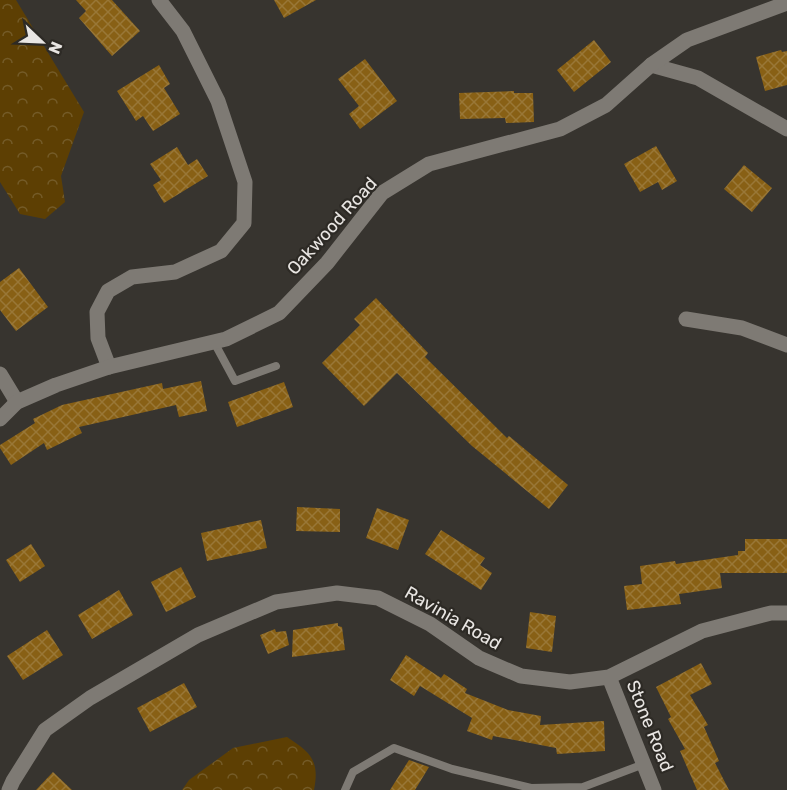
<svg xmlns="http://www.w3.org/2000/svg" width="787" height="790" font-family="Rubik,sans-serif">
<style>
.forest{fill:url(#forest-crowns)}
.building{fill:url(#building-cross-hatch)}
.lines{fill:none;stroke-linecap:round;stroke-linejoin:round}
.lane{stroke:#7e7a74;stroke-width:8}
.street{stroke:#7e7a74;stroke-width:15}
.secondary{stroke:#7e7a74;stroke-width:15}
.labels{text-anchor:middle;stroke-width:4.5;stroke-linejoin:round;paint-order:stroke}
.street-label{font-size:18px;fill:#e9e6e3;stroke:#2d2a25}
</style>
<defs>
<pattern id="forest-crowns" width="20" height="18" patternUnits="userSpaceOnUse" patternTransform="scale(1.5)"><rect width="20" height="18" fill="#5d3f03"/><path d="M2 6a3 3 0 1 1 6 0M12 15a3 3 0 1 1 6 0" fill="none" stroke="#745b28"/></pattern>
<pattern id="building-cross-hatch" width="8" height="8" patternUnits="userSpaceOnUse" patternTransform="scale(1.5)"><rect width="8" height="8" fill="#886015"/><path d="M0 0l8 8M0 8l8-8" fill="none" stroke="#997737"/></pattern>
</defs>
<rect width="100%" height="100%" fill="#37342f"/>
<path class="forest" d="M 0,0 L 16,0 L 84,112 L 61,176 L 65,202 L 45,219 L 20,214 L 0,182 Z
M 287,737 C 310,752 320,760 314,790 L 182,790 L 189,780 L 233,748 Z"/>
<path class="building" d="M 76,0 L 112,0 L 140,31 L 112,56 L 79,18 L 86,11 Z
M 274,0 L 316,0 L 284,18 Z
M 594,40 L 611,62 L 574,92 L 557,70 Z
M 781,50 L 782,52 L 787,51 L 787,85 L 765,91 L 756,57 Z
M 365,59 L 397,101 L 360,129 L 349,114 L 359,106 L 338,79 Z
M 159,65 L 170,84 L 164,88 L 180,114 L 153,131 L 143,116 L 136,121 L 117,91 Z
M 514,91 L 514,93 L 533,93 L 534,122 L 506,123 L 505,118 L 460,119 L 459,93 Z
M 656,146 L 677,181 L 662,190 L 658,182 L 640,192 L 624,164 Z
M 177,147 L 188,165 L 197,159 L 208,176 L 164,203 L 153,185 L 161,180 L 150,164 Z
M 744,165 L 772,188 L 752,212 L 724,189 Z
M 19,268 L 48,307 L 16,331 L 0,310 L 0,282 Z
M 376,298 L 428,353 L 425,357 L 507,438 L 509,436 L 568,485 L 549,509 L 472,446 L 397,373 L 364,406 L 322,363 L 360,325 L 354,319 Z
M 201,381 L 207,411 L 179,417 L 176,405 L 79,427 L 82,433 L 47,450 L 44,443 L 11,465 L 0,448 L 0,445 L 35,423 L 33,419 L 62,405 L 162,383 L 163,389 Z
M 284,382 L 293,407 L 237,427 L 228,402 Z
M 297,507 L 340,509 L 340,532 L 296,531 Z
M 377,508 L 409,520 L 398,550 L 366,538 Z
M 261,520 L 267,548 L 207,561 L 201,533 Z
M 441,530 L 485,558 L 480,565 L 492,573 L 481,590 L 425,554 Z
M 745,539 L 787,539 L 787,573 L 720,573 L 722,588 L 679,594 L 681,604 L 627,610 L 624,586 L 642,584 L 640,566 L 675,561 L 676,564 L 738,555 L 738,551 L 745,551 Z
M 31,544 L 45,566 L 20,582 L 6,560 Z
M 181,567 L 196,597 L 166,612 L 151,582 Z
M 119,590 L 133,615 L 92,639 L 78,615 Z
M 530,612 L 556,616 L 552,652 L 526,648 Z
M 338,623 L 338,626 L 342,627 L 345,650 L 292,657 L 293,630 Z
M 275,629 L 276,632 L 286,631 L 289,645 L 268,654 L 260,635 Z
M 47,630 L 63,655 L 23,680 L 7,656 Z
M 406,655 L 441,678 L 444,674 L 467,689 L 465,693 L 508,710 L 541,716 L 540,725 L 604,721 L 605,751 L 557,754 L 556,748 L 493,736 L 492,740 L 467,731 L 472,718 L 420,686 L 414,696 L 390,680 Z
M 701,663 L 712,684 L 690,695 L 708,725 L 704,727 L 719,761 L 715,763 L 729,790 L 697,790 L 680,751 L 685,749 L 668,719 L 671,717 L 656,687 Z
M 184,683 L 197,707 L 150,732 L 137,708 Z
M 409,760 L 429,767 L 415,790 L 390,790 Z
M 53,772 L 72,790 L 36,790 Z"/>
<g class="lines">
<path class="lane" d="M 214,342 L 235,381 L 276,366
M 345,790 L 353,772 L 394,748 L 452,769 L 531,788 L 583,787 L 644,764"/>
<path class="street" d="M 651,65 L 698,78 L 787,129
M 686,319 L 742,328 L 787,345
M 109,367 L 98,338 L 97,312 L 108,291 L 132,277 L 175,272 L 221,251 L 244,223 L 245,182 L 218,101 L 183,31 L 159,0
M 0,374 L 17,402
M 609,677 L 654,790
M 9,790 L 13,781 L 45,730 L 90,698 L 198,635 L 276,602 L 337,593 L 378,598 L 430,624 L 479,658 L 521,676 L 570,682 L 609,677 L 702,631 L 771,613 L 787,613"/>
<path class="secondary" d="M 0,419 L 17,402 L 56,385 L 109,367 L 226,339 L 279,313 L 327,263 L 382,193 L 429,164 L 560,129 L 606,105 L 651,65 L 687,40 L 787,3"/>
</g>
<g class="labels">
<g class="street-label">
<text transform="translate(332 226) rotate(-48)" y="6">Oakwood Road</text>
<text transform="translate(453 618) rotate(30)" y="6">Ravinia Road</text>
<text transform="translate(650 726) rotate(68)" y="6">Stone Road</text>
</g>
</g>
<g transform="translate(42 42) rotate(113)" stroke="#2d2a25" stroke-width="4.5" paint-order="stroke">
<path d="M0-4.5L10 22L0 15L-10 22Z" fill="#e9e6e3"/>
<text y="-9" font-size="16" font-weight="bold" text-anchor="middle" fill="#e9e6e3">N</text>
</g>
</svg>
